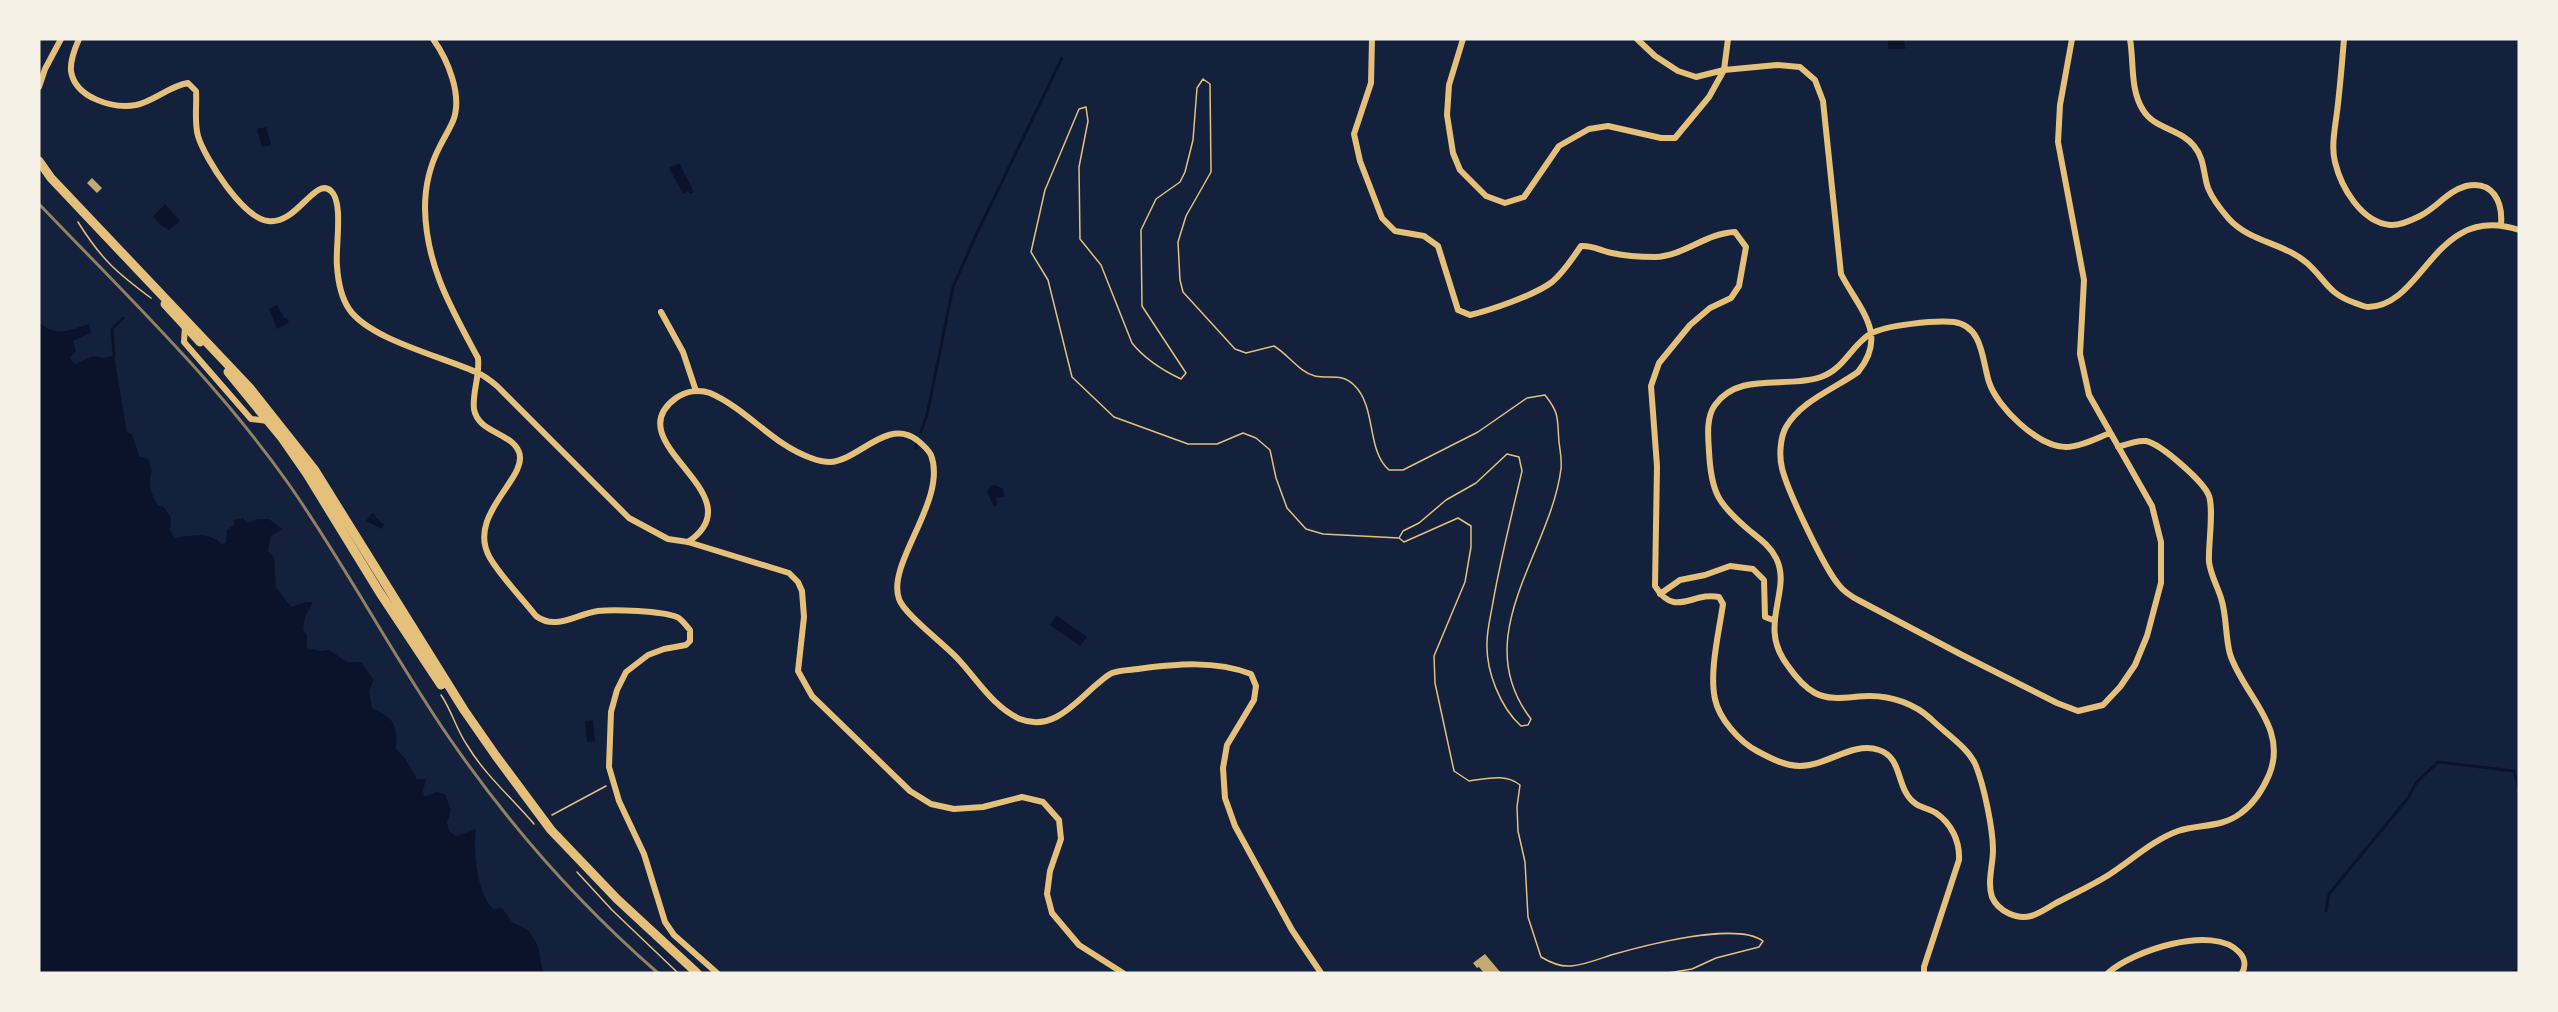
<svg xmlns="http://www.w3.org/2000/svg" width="2558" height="1012" font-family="Manrope,sans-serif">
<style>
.water{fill:#0b132b}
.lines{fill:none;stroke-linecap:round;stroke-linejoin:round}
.stream{stroke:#0b132b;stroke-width:3}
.building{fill:#c6a872}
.path{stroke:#e5c07b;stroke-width:1.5}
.minor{stroke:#e5c07b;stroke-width:6}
.primary{stroke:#e5c07b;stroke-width:9}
.rail{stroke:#918062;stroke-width:3}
</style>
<rect width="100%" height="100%" fill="#14213d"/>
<path class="water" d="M 1888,40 L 1904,40 L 1905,49 L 1888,49 Z
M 266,127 L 271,145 L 262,147 L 257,129 Z
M 679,163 L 694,192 L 690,194 L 688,191 L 683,194 L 669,168 Z
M 165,204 L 180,221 L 169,230 L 160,225 L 153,216 Z
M 277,305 L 284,318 L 287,318 L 289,323 L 277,329 L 269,309 Z
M 39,322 C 55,338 70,330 89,324 L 91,333 L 73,341 L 76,351 L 70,358 L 75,364 L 93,356 L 104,358 L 114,355 L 127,432 L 132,434 L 139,456 L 148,459 L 152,471 C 147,485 151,493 158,505 L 164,507 L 171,518 L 170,530 L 175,538 C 190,536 210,531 221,544 L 226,543 L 227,530 L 234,525 L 234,520 L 243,518 L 247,523 L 257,519 L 269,519 L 282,529 L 271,536 L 268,551 L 274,557 L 276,587 L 291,607 L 306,602 L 313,602 L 305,617 L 303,630 L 307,634 L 307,648 L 320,651 L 329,650 L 347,662 L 361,662 L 374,680 L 369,690 L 372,708 C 395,719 397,724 396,749 L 405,758 L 417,779 L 426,779 L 423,791 L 424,797 L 436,792 L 445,794 L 451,810 L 447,823 L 449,831 L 456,836 L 476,829 C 473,850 477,896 494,909 L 502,908 L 512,922 L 529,931 L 538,946 L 543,973 L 39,973 Z
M 996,485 L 1003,489 L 1005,497 L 996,498 L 998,505 L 994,507 L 987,492 L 990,486 Z
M 374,513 L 376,518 L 384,524 L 382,529 L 366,521 L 371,514 Z
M 1056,615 L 1087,637 L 1080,646 L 1050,625 Z
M 593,720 L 595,741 L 587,742 L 585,721 Z"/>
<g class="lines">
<path class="stream" d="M 114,355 L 112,329 L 123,318
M 921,432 L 927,415 L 953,287 L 976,235 L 1062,58
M 916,448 L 916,445
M 2326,911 L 2329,894 L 2408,798 L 2416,783 L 2438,762 L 2514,771 L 2519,788
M 2234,973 L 2238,972"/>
</g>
<path class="building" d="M 92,178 L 102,188 L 97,193 L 87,183 Z
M 1485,954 L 1501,973 L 1484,973 L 1479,967 L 1477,968 L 1473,963 Z"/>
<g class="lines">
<path class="path" d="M 78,222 C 101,259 117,273 151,298
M 1399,538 L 1403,531 L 1419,523 L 1446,500 L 1476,483 L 1507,454 L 1519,457 L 1522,471 C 1512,514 1501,557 1493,602 C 1491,615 1487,629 1487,643 C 1486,671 1500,707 1521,726 L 1528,725 L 1531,719 C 1467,636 1550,554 1561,469 C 1562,460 1560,450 1559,442 C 1557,418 1560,414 1545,395 L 1527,398 L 1478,432 L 1403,470 L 1389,470 C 1366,450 1377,407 1354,385 C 1342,373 1330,379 1315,376 C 1299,372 1289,355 1274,346 L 1246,353 L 1235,349 L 1183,292 L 1180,280 L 1178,242 L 1186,216 L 1211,172 L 1210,84 L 1203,79 L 1197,88 L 1193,140 L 1185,172 L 1180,182 L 1156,199 L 1141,230 L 1142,306 L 1186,373 L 1181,379 C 1164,371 1144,358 1132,343 L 1101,265 L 1080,239 L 1079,167 L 1088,121 L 1086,107 L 1079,109 L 1045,190 L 1031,252 L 1048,280 L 1072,377 L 1114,417 L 1188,444 L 1217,444 L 1243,433 L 1256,438 L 1270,450 L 1276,478 L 1287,508 L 1306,529 L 1323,534 L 1399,538 L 1404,542 L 1458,518 L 1471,526 L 1471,547 L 1465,582 L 1434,656 L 1435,683 L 1454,771 L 1469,781 C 1487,779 1505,773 1520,785 L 1517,807 L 1518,831 L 1525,862 L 1528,917 L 1541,957 C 1551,963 1560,967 1571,966 C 1584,965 1599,959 1611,955 C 1643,946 1736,921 1763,941 L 1759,947 L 1716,958 L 1692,969 L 1668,973
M 441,695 C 452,711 456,729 467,745 C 485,775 511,797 534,824
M 552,815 L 606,786
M 577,872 L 612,910 L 678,973"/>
<path class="minor" d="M 79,39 C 75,48 70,61 71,71 C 75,98 113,109 136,105 C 155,101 169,86 188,83 L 196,91 C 197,106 194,122 198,136 C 205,159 243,218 268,221 C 297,225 315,176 331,191 C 344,202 335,249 337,266 C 338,281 341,297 349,309 C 370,340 444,357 478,373 C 485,376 491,381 497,386 L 629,518 L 668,539 L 688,542 L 789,573 L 798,582 L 802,591 L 804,617 L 798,671 L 812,696 L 910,791 L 931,804 L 954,809 L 983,807 L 1022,797 L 1043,802 L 1059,820 L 1061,839 L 1050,871 L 1047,894 L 1052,913 L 1079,945 L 1123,973
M 433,39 C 448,60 463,96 453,121 C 449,130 444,138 440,146 C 430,165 425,187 425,208 C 426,266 451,308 478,358 C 480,377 472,392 474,409 C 478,433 511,432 519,452 C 529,478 465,515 490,558 C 502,578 521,597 536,616 C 556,631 576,614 598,611 C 614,609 662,611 677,617 C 682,619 686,626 690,630 L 690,641 L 686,645 L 664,649 L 648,655 L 626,672 L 617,690 L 611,712 L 609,767 L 619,801 L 644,854 L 665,922 L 674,935 L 717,973
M 1372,39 L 1371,83 L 1354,134 L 1360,161 L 1382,218 L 1395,231 L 1424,236 L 1438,246 L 1458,310 L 1470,315 C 1491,310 1535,295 1552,282 C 1563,273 1573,258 1581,246 C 1593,245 1600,251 1612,253 C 1625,256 1641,257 1655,257 C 1684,256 1706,233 1735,232 L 1746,247 L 1739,286 L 1731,298 L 1710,308 L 1690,325 L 1659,363 L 1651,386 L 1657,466 L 1655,586 C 1675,619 1693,591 1719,597 L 1723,604 C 1719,632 1709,672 1715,699 C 1719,719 1740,742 1757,751 C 1770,758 1785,766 1800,766 C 1827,766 1853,741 1879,750 C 1904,758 1895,790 1916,804 C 1922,808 1930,809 1936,813 C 1952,824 1960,842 1959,860 L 1924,967 L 1924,973
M 1463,39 L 1449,85 L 1447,115 L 1453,153 L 1460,170 L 1486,196 L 1505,203 L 1524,197 L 1559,146 L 1589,129 L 1608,126 L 1661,138 L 1675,138 L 1709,97 L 1724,70 L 1728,39
M 1637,39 L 1655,56 L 1678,71 L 1696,77 L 1724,70 L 1777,65 L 1800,67 L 1815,80 L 1823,101 L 1841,274 C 1859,309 1889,334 1858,372 C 1834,389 1801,401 1786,427 C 1780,438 1779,456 1782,468 C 1787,490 1824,567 1838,584 C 1844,592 1852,597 1860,601 L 1962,655 L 2057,703 L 2078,711 L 2103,705 L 2120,687 L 2135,665 L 2147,636 L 2161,583 L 2161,542 L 2152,506 L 2089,395 L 2080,354 L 2084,280 L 2058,142 L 2060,105 L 2072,39
M 2130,39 C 2134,62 2130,90 2143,110 C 2154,129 2181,129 2194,146 C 2205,159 2203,174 2208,188 C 2212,198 2222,211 2229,219 C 2250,242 2284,243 2307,263 C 2327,281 2327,293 2355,303 C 2359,304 2364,307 2368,307 C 2425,306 2434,202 2519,230
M 2344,39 C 2342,63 2340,88 2337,112 C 2335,128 2331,147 2335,162 C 2341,187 2361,222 2390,225 C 2399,226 2412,220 2420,216 C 2436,208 2448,191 2466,186 C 2493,180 2503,202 2501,225
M 39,87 L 45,69 L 61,39
M 661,312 L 683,352 L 696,391
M 185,326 L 184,342 L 251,419 L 268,421
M 2110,433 C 2097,438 2080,447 2066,447 C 2038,447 1997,407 1989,382 C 1982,360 1983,326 1954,322 C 1936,320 1886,325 1870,334 C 1851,346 1844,369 1821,377 C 1786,389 1739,371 1715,405 C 1706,417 1708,437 1709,451 C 1711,493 1718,504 1750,531 C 1760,539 1770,546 1776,558 C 1793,591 1756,625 1788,666 C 1795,676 1804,687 1815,693 C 1832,702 1851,696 1870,696 C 1892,696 1915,704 1931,719 C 1945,733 1969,748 1976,766 C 1984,786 1993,829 1993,850 C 1993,865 1987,882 1992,897 C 1998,911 2017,920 2031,916 C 2039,914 2049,907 2056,903 C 2073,894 2091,886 2107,876 C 2131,861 2151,841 2178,831 C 2199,824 2222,828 2241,813 C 2253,804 2263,789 2269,775 C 2289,727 2243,695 2230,654 C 2225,636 2227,616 2221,598 C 2217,585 2211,576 2209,562 C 2208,546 2214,510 2209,496 C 2204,482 2161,444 2146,441 C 2137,440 2127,444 2118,447
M 688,542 C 759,494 614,443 676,398 C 686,391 699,389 710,393 C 747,409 773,445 811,458 C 816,460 826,462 831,462 C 860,459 887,418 917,440 C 922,444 928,449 931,455 C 948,500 886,563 899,599 C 904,614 944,644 957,658 C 977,679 993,707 1020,719 C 1052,732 1075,703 1096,685 C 1101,681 1107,675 1112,673 C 1120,670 1130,670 1138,669 C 1176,664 1215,660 1251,674 L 1256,686 L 1254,700 L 1227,745 L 1223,768 L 1225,798 L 1235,826 L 1292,930 L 1321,973
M 1660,594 L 1680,580 L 1705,575 L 1730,566 L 1753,569 L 1764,580 L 1765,617 L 1773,620
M 2108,973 C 2132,951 2213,924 2239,952 C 2245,958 2246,966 2242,973"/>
<path class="primary" d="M 39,161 L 51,178 L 249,387 L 314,469 L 464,710 L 496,756 L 551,830 L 617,899 L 697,973
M 165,304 L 200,342
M 228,372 L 282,438 L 307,474 L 380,593 L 441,685"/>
<path class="rail" d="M 39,204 C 125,294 216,381 288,483 C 346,566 393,656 450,739 C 510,826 579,904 658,973"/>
</g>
<rect width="2558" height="1012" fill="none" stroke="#f6f1e7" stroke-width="81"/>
</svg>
